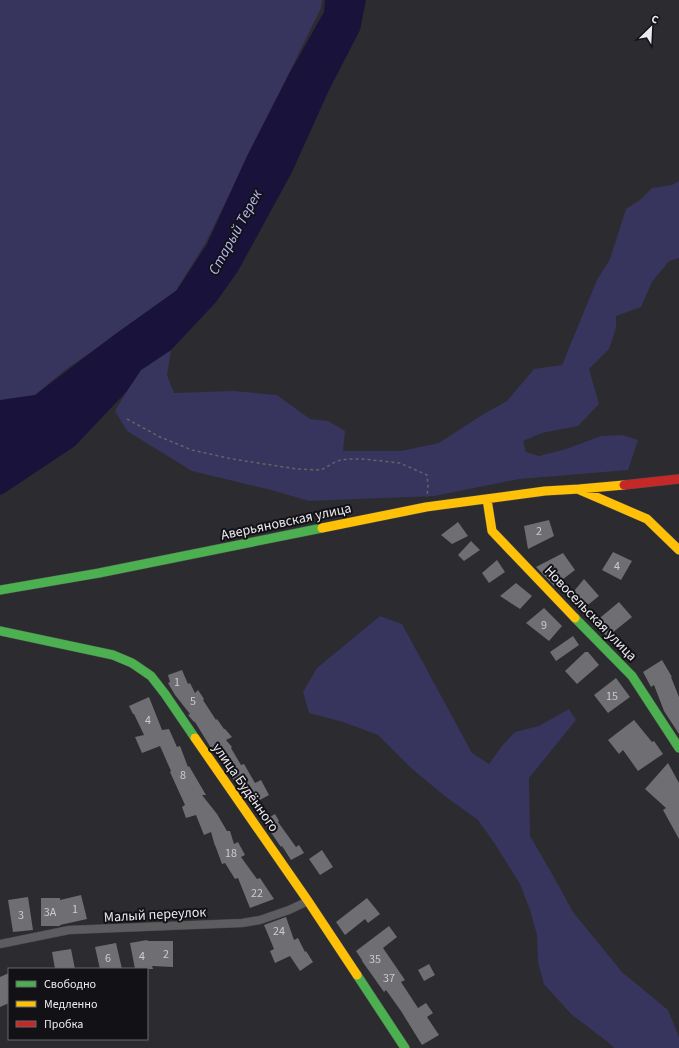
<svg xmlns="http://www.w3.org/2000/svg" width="679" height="1048" font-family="'Source Sans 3',sans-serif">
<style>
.green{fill:#37355d}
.water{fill:#19123b}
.building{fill:#6e6e73}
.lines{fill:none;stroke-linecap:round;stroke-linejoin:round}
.street-casing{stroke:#47474a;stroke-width:9}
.fast-casing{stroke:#47474a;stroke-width:10}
.slow-casing{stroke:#47474a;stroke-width:10}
.jam-casing{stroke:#47474a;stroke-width:10}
.path{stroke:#646466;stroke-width:1.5;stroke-dasharray:3 3;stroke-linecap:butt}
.street{stroke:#5d5d60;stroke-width:8}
.fast{stroke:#4caf50;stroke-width:9}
.slow{stroke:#ffc107;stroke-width:9}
.jam{stroke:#c62828;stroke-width:9}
.labels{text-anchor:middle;stroke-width:4;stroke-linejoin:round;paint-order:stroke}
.number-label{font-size:12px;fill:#cbcbd1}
.street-label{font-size:14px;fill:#eaeaf0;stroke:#121216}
.water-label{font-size:15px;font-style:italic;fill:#b8b8f8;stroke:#121216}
</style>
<rect width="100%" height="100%" fill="#2b2b30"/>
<path class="green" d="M 0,0 L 322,0 L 321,8 L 206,242 L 174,294 L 65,370 L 35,395 L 0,401 Z
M 679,181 L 679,258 L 669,261 L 652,282 L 641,307 L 616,316 L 616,328 L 609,349 L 589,369 L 599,404 L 578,426 L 542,433 L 523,441 L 526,452 L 539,456 L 566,449 L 601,436 L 622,435 L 638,440 L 628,470 L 519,479 L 434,496 L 309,501 L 271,490 L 192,471 L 127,431 L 115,411 L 127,391 L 141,370 L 171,350 L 167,375 L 174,393 L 233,391 L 277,395 L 310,419 L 328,421 L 345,431 L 343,451 L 401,451 L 439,443 L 482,415 L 507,401 L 534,369 L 562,365 L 597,280 L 610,259 L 626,209 L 640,200 L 652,188 L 672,185 Z
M 380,616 L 402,624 L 472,753 L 489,764 L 502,746 L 515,732 L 539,726 L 569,709 L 576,720 L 529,778 L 530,836 L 551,872 L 573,912 L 622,972 L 668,1010 L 679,1037 L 679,1048 L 614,1048 L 609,1043 L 571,1014 L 544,984 L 538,963 L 537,935 L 530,910 L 520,884 L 495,844 L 478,820 L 446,797 L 411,768 L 378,735 L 343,722 L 309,713 L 303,692 L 317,668 Z"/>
<path class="water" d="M 325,0 L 366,0 L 360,30 L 329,90 L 292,172 L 238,271 L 216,302 L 171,350 L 141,370 L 127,391 L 75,446 L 3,494 L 0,495 L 0,400 L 35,395 L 114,335 L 177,290 L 207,244 L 247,156 L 289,74 L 324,12 Z"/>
<path class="building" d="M 549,520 L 554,536 L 528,549 L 524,526 Z
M 458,522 L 468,536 L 452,544 L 441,535 Z
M 471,541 L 480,550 L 464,561 L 458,555 Z
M 613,552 L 632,561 L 621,580 L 602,570 Z
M 563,553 L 575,570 L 554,586 L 536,567 Z
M 497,560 L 505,572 L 489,583 L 482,573 Z
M 584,579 L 599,596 L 584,608 L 570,596 Z
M 516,583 L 532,596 L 520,609 L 500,596 Z
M 619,602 L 632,617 L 607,637 L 595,622 Z
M 544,608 L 562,626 L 549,641 L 526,623 Z
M 573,636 L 579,645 L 556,661 L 550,652 Z
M 585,652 L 588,652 L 599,665 L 577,684 L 565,671 Z
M 662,660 L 672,677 L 671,677 L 679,697 L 679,734 L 664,711 L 654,685 L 651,687 L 643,672 Z
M 182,670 L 188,684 L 190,683 L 195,693 L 198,690 L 204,699 L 203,700 L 216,720 L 217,719 L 224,729 L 225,729 L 232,737 L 226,740 L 232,747 L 231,748 L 241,765 L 244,764 L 255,783 L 261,780 L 269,795 L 251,805 L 246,798 L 238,782 L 236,783 L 219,760 L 220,759 L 212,747 L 211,748 L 195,722 L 194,722 L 188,715 L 190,714 L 175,695 L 168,683 L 170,682 L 168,675 Z
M 616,678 L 630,697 L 608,713 L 594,695 Z
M 149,697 L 162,730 L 169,729 L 177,747 L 180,746 L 188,767 L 189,766 L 206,795 L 202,795 L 217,814 L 227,831 L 230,831 L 234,844 L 238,842 L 245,855 L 241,857 L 257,879 L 260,878 L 274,899 L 250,908 L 238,878 L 235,879 L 225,863 L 222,864 L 215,845 L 215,846 L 211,832 L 204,835 L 196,815 L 186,818 L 182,807 L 185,805 L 170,772 L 171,771 L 160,746 L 142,753 L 135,737 L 144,735 L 134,714 L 133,714 L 129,706 Z
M 634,720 L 652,742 L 654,741 L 663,754 L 638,771 L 623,750 L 619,754 L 608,740 Z
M 668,763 L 679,783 L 679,839 L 663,810 L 666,808 L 645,789 Z
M 275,814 L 279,821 L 278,822 L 296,847 L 299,845 L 304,853 L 291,860 L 282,846 L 281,847 L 263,821 Z
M 322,850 L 333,867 L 320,875 L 309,859 Z
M 81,895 L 87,919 L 60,925 L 60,926 L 41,926 L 41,898 L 60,898 L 60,900 Z
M 28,897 L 33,930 L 13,932 L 8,900 Z
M 367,898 L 380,914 L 368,923 L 365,919 L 345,935 L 336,922 Z
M 286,917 L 294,940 L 298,938 L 305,952 L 306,951 L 313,962 L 300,971 L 290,956 L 275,963 L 270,951 L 274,949 L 264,925 Z
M 389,926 L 397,937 L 383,948 L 405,980 L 401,982 L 418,1008 L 426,1003 L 433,1013 L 427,1017 L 439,1035 L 422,1045 L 401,1011 L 386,990 L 384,992 L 362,961 L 362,960 L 356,951 Z
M 147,940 L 148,941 L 173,941 L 173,967 L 152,966 L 153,969 L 135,969 L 130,943 Z
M 116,943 L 122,969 L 100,969 L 95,947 Z
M 71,949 L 75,969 L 55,969 L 52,952 Z
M 429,964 L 435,975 L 424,981 L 418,970 Z
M 9,973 L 9,1003 L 0,1007 L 0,977 Z"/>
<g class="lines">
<g class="street-casing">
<path id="street" d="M 0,944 L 69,930 L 242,923 L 260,920 L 289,910 L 308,901"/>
</g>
<g class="fast-casing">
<path id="fast" d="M 0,590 L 99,573 L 322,528
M 575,618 L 632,676 L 679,748
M 0,631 L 113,655 L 132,663 L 151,676 L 165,694 L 195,738
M 357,975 L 405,1048"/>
</g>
<g class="slow-casing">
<path id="slow" d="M 580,490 L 647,519 L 679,550
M 487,499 L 492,531 L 575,618
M 322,528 L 426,507 L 545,491 L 579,489 L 624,485
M 195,738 L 308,901 L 357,975"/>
</g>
<g class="jam-casing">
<path id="jam" d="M 624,485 L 679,479"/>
</g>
<path class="path" d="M 127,419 L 160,437 L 192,450 L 232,459 L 297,469 L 321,470 L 337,461 L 348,459 L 363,459 L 400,463 L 427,475 L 428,486 L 427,497"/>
<use href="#street" class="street"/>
<use href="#fast" class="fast"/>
<use href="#slow" class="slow"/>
<use href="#jam" class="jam"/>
</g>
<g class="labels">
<g class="number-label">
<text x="539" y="535">2</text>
<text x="617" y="570">4</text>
<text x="544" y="629">9</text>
<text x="177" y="686">1</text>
<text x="612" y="700">15</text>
<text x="193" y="705">5</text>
<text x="148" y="724">4</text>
<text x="183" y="779">8</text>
<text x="231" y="857">18</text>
<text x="257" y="897">22</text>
<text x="75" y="913">1</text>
<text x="50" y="916">3А</text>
<text x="21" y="919">3</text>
<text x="279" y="935">24</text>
<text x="166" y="958">2</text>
<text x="142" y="960">4</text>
<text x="108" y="962">6</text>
<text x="375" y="963">35</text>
<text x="389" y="982">37</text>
</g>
<g class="street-label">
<text transform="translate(286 521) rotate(-12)" y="5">Аверьяновская улица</text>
<text transform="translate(591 613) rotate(46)" y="5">Новосельская улица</text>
<text transform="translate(246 787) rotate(55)" y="5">улица Будённого</text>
<text transform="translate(155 914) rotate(-3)" y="5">Малый переулок</text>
</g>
<g class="water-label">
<text transform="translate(235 232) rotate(-61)" y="5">Старый Терек</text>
</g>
</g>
<rect x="8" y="968" width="140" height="72" fill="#121216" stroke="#68686d"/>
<rect x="16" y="981" width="20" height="6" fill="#4caf50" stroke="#68686d"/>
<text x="44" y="988" font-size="12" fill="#eaeaf0">Свободно</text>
<rect x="16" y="1001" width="20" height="6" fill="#ffc107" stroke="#68686d"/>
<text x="44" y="1008" font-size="12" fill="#eaeaf0">Медленно</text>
<rect x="16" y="1021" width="20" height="6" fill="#c62828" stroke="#68686d"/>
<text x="44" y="1028" font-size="12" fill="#eaeaf0">Пробка</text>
<g transform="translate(651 28) rotate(24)" stroke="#121216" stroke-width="3" paint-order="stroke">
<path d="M0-3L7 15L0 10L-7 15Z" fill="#eaeaf0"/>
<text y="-6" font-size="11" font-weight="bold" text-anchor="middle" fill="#eaeaf0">С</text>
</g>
</svg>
